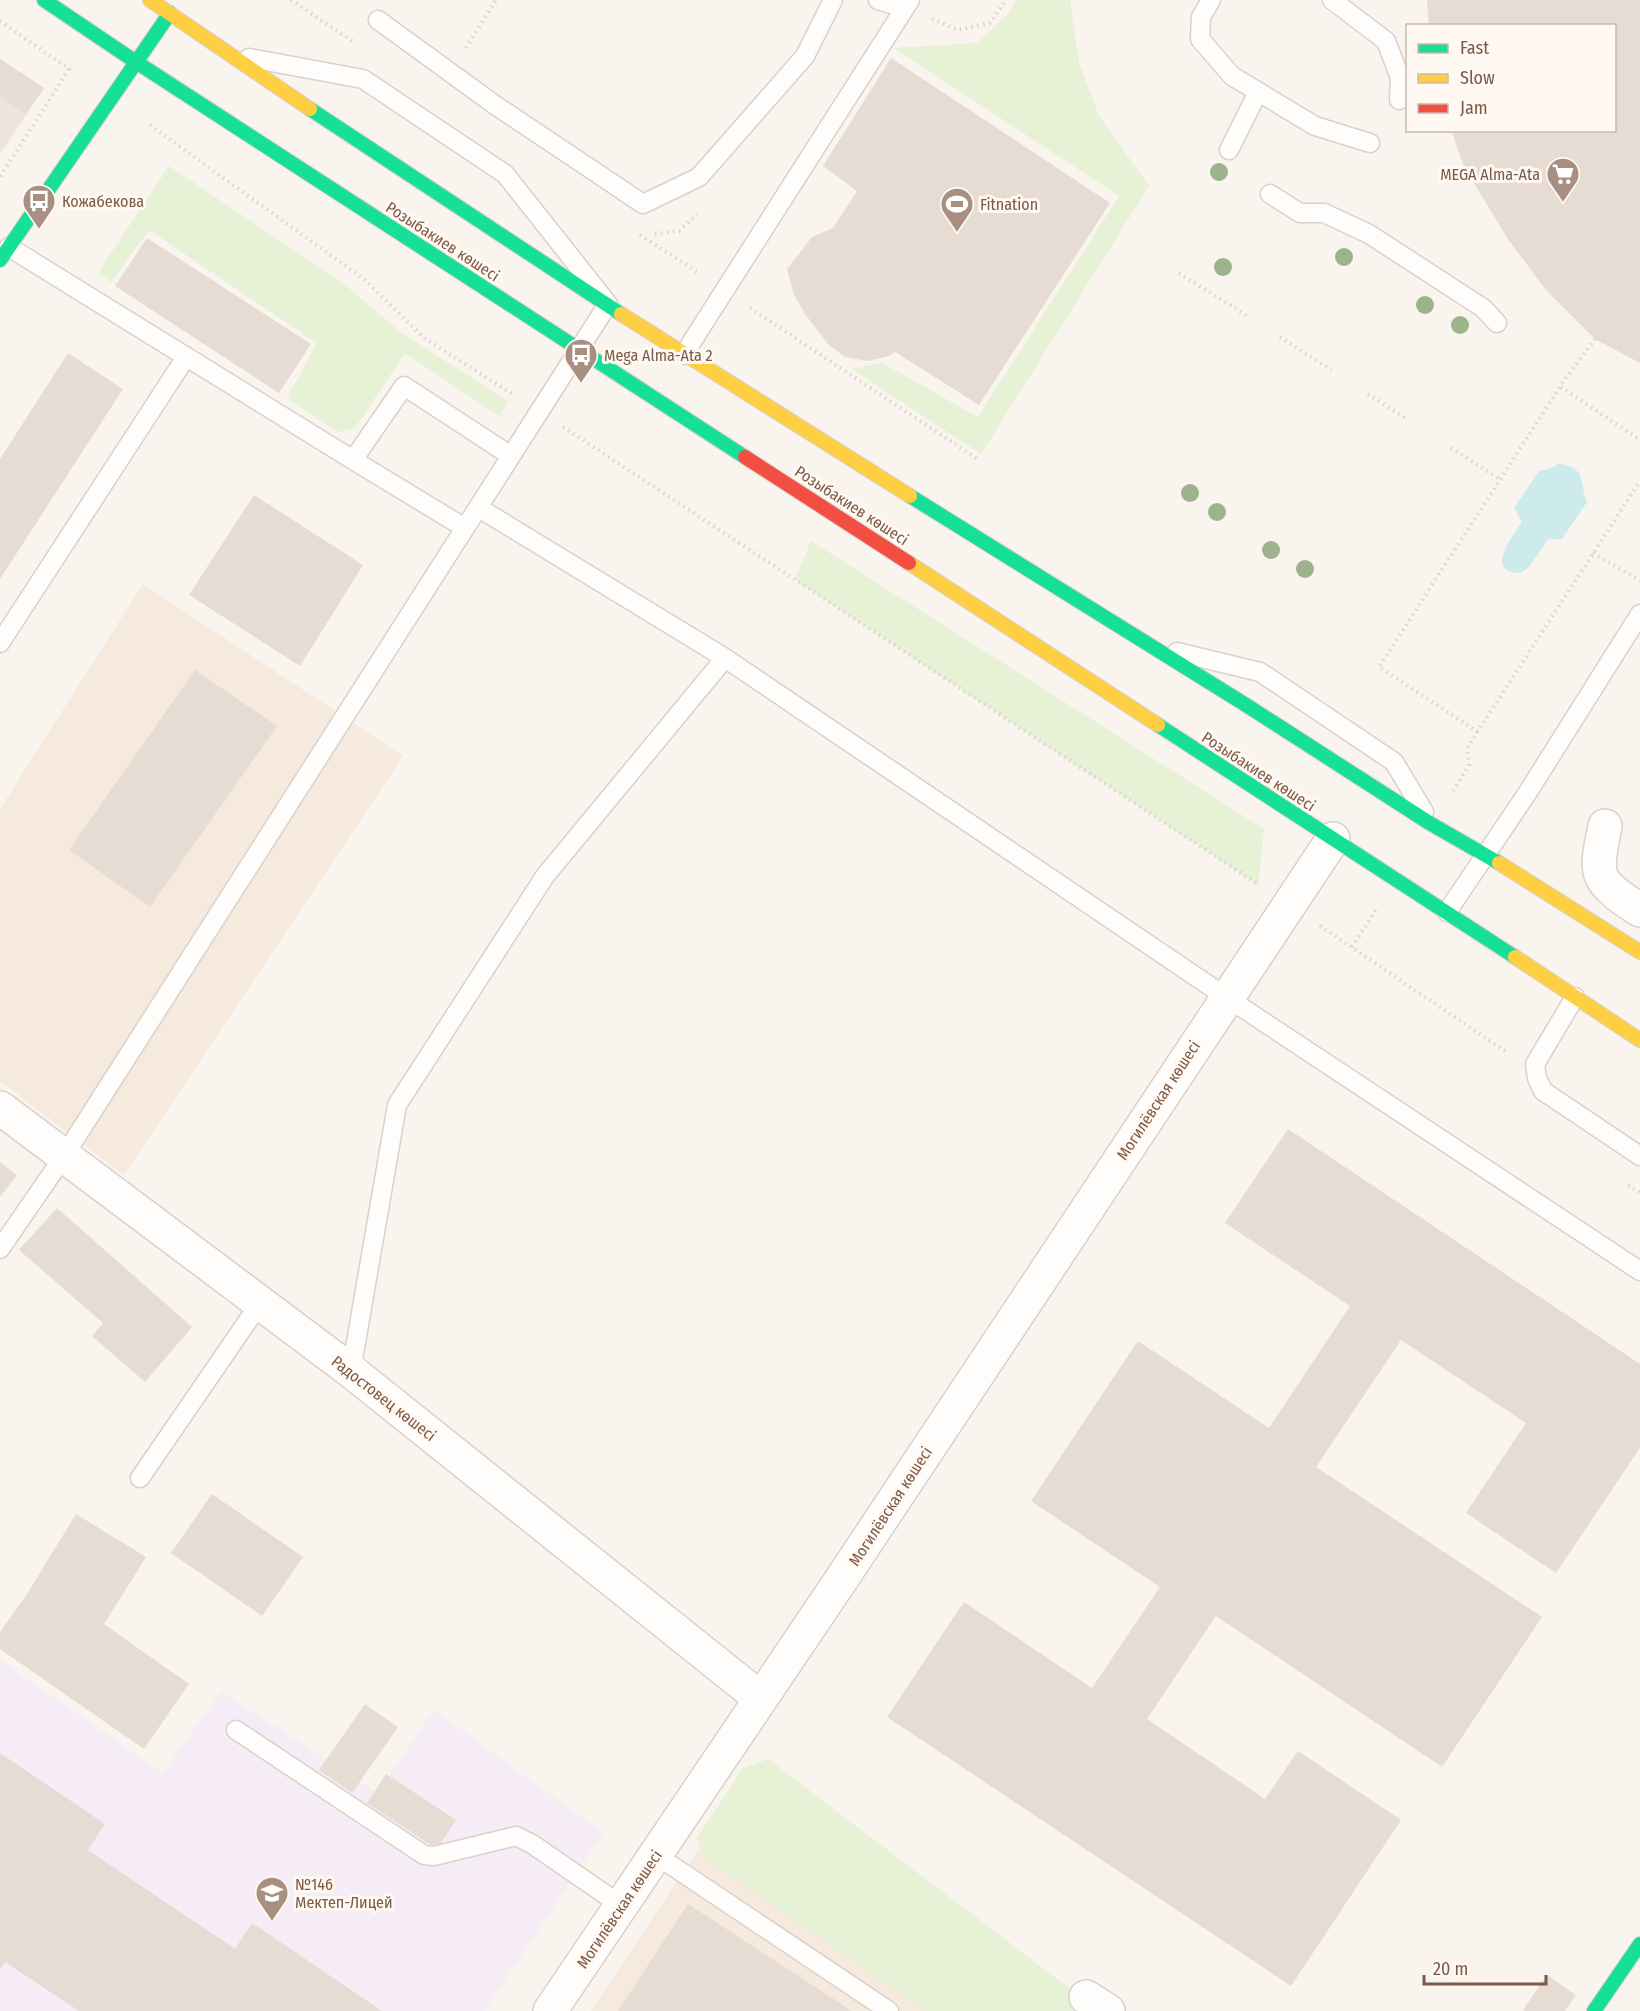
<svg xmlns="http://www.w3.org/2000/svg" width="1640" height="2011" font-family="'Fira Sans Condensed',sans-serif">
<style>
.residential{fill:#f6e9dd}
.industrial{fill:#ede4de}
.education{fill:#f5ecf5}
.green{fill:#e6f1d6}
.water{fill:#cdeaec}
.building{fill:#e6dcd4}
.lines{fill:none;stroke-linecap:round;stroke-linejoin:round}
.lane-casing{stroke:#d9d1cb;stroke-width:21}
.street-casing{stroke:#d9d1cb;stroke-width:36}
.fast-casing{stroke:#d9cfc9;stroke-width:16}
.slow-casing{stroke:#d9cfc9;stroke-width:16}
.jam-casing{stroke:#d9cfc9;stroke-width:16}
.path{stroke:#dcd2ce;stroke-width:4;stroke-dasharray:1.5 4.5;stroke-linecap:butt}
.lane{stroke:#fefdfc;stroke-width:18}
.street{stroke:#fefdfc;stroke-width:33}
.fast{stroke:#16e098;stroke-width:14}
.slow{stroke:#ffcf43;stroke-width:14}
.jam{stroke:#f24e42;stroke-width:14}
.tree{fill:#9db38c}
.labels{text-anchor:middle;stroke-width:6;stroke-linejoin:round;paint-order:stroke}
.poi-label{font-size:16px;fill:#7c5949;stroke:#fff9f1;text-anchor:start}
.street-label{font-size:16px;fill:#7c5949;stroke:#fff9f1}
</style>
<rect width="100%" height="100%" fill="#f9f4ed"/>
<path class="residential" d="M 143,584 L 403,756 L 124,1175 L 0,1081 L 0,809 Z
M 715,1824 L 997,2011 L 591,2011 Z"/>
<path class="industrial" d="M 0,59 L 44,88 L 0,154 Z"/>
<path class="education" d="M 0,1660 L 163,1773 L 221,1691 L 377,1793 L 434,1710 L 603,1833 L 484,2011 L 0,2011 Z"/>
<path class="green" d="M 1017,0 L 1070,0 L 1079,63 L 1099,116 L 1149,186 L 981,454 L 852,369 L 882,363 L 978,417 L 1119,196 L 894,48 L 977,43 L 1007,15 Z
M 169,166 L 343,283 L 399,331 L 509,402 L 499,416 L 405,353 L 355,428 L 337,432 L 287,398 L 317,343 L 149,230 L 111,282 L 98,273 Z
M 811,541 L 1264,829 L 1258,885 L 795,580 Z
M 768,1759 L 1073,1991 L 1079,2011 L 926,2011 L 703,1857 L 697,1838 L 743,1768 Z"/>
<path class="water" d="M 1558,464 C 1587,466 1579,482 1587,502 L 1562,539 L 1548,539 L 1529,567 L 1521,573 C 1483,573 1512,538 1522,522 L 1514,508 L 1539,471 L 1549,469 Z"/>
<path class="building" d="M 1427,0 L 1640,0 L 1640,363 L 1595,339 L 1545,289 L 1508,239 L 1464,167 L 1451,130 L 1614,130 L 1614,26 L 1429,26 Z
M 891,58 L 1110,203 L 979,405 L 895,352 L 889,356 L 868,361 L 845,357 L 828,344 L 805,314 L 794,295 L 787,269 L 812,237 L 833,228 L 857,191 L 823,166 Z
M 0,59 L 44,88 L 26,114 L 0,96 Z
M 147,238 L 311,344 L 279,393 L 115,286 Z
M 68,353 L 123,389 L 0,579 L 0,459 Z
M 254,495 L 363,565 L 300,666 L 189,595 Z
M 195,670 L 277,726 L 150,907 L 69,850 Z
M 1288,1129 L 1640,1364 L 1640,1448 L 1556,1573 L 1466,1513 L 1526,1423 L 1401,1340 L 1316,1467 L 1542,1617 L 1442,1767 L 1216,1616 L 1147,1719 L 1265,1799 L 1298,1751 L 1401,1820 L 1291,1986 L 887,1717 L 964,1602 L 1092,1688 L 1160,1587 L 1031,1501 L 1138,1341 L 1269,1428 L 1350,1306 L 1225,1223 Z
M 0,1162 L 17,1175 L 0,1197 Z
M 57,1208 L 192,1327 L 145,1382 L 92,1336 L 103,1323 L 19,1250 Z
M 212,1494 L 303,1557 L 262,1616 L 171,1553 Z
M 76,1514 L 146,1557 L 104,1624 L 189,1684 L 144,1749 L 0,1649 L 0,1632 L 27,1594 Z
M 365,1704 L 398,1727 L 352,1793 L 319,1770 Z
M 0,1753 L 105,1824 L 88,1850 L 235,1949 L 252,1923 L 382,2011 L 79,2011 L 5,1962 L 0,1970 Z
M 386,1774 L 456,1820 L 437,1849 L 367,1803 Z
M 688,1904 L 852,2011 L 618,2011 Z
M 1547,1975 L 1576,1995 L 1565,2011 L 1525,2011 L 1523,2010 Z"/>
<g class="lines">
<g class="lane-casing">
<path id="lane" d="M 878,0 L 905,8
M 1211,0 L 1201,17 L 1200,39 L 1232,76 L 1315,126 L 1370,143
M 1332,0 L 1386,41 L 1400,78 L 1399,100
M 378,20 L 495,105 L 643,204 L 699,177 L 805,56 L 833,0
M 1229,150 L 1258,92
M 1270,194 L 1300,213 L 1324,213 L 1369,234 L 1483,308 L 1497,323
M 9,247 L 353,460 L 404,386 L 511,456
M 686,355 L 691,343 L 910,0
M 353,460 L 465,528
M 479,508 L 725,658 L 1226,997 L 1640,1271
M 0,643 L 186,357
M 1177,652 L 1260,672 L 1394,762 L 1424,812
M 1447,912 L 1528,792 L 1640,614
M 1575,997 L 1535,1064 L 1537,1078 L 1543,1091 L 1640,1156
M 0,1249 L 64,1156 L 608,304 L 505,174 L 363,79 L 249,58
M 351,1371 L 397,1105 L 545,876 L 725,658
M 140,1478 L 260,1303
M 236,1730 L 424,1855 L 434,1856 L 516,1836 L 532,1844 L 622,1906
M 656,1855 L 889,2011"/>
</g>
<g class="street-casing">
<path id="street" d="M 1605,826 C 1603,840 1596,861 1601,875 C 1605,888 1629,903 1640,910
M 0,1108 L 351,1371 L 760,1698
M 1086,1997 L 1108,2011
M 550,2011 L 841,1580 L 1333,839"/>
</g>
<g class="fast-casing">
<path id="fast" d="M 44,0 L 136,62 L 745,457
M 310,109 L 621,314
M 0,260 L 170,13
M 910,496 L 1246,705 L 1431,824 L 1499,863
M 1158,725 L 1515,957
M 1594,2011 L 1640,1944"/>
</g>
<g class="slow-casing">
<path id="slow" d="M 150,0 L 310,109
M 621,314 L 910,496
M 909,563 L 1158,725
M 1499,863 L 1640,952
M 1515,957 L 1640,1040"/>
</g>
<g class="jam-casing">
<path id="jam" d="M 745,457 L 909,563"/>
</g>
<path class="path" d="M 291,0 L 355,43
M 932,19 L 958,30 L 990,23 L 1006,0
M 0,21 L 69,69 L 0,177
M 466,48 L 496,0
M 150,125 L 365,280 L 424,338 L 514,395
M 655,234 L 679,231 L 697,214
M 640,235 L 699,273
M 1179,273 L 1249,317
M 750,308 L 979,460
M 1280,337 L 1331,370
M 1561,387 L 1640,440
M 1368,394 L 1407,419
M 563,427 L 1259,885
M 1451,448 L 1501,480
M 1593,553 L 1640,581
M 1478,732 L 1379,667 L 1567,376 L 1595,339
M 1453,791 L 1469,765 L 1467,748 L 1640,481
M 1320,926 L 1508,1053
M 1352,947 L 1376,910
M 1628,1185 L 1640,1193"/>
<use href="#lane" class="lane"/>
<use href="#street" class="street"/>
<use href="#fast" class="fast"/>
<use href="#slow" class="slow"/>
<use href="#jam" class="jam"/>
</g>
<g class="tree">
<circle cx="1219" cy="172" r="9"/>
<circle cx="1344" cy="257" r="9"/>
<circle cx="1223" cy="267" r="9"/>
<circle cx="1425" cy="305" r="9"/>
<circle cx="1460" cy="325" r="9"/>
<circle cx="1190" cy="493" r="9"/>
<circle cx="1217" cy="512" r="9"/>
<circle cx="1271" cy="550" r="9"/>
<circle cx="1305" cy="569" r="9"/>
</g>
<defs>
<g id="supermarket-pin" transform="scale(1.725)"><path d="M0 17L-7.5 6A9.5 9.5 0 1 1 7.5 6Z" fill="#a88f82" stroke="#fff9f1"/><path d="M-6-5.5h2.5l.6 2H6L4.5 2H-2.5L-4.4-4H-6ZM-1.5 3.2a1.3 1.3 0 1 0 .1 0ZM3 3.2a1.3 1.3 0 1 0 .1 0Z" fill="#fff"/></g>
<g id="bus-pin" transform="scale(1.725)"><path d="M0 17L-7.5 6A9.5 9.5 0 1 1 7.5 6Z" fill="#a88f82" stroke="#fff9f1"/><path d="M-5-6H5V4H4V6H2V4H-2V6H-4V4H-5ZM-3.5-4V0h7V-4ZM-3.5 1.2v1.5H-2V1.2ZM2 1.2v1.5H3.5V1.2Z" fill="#fff"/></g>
<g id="stadium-pin" transform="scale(1.725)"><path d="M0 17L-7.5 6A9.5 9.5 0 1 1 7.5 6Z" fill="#a88f82" stroke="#fff9f1"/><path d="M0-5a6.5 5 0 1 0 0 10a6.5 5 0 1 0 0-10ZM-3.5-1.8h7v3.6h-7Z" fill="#fff"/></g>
<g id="school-pin" transform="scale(1.725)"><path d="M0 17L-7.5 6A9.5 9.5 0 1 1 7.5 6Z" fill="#a88f82" stroke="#fff9f1"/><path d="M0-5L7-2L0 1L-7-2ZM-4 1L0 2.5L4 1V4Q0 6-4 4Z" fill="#fff"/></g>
</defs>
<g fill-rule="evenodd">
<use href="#supermarket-pin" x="1563" y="174"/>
<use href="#bus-pin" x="39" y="201"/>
<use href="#stadium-pin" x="957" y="204"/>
<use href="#bus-pin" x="581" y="355"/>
<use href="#school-pin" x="272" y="1893"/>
</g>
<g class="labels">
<g class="poi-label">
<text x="1540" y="180" text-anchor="end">MEGA Alma-Ata</text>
<text x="62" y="207">Кожабекова</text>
<text x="980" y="210">Fitnation</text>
<text x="604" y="361">Mega Alma-Ata 2</text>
<text x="295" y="1890">№146<tspan x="295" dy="18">Мектеп-Лицей</tspan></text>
</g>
<g class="street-label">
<text transform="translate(443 241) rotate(33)" y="6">Розыбакиев көшесі</text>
<text transform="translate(852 505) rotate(33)" y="6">Розыбакиев көшесі</text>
<text transform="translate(1259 771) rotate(33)" y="6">Розыбакиев көшесі</text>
<text transform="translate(1158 1100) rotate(-57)" y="6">Могилёвская көшесі</text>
<text transform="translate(384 1398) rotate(38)" y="6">Радостовец көшесі</text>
<text transform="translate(890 1506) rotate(-57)" y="6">Могилёвская көшесі</text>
<text transform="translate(619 1909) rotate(-56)" y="6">Могилёвская көшесі</text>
</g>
</g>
<rect x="1406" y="24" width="210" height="108" fill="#fff9f1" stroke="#cbb9ae" stroke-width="1.5"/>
<rect x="1418" y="44" width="30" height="9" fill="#16e098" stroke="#cbb9ae" stroke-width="1.5"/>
<text x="1460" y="54" font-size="18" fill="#7c5949">Fast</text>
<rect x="1418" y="74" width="30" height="9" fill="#ffcf43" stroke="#cbb9ae" stroke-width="1.5"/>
<text x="1460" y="84" font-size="18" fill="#7c5949">Slow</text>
<rect x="1418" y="104" width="30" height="9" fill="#f24e42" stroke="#cbb9ae" stroke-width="1.5"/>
<text x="1460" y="114" font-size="18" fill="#7c5949">Jam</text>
<path d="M1424 1975v9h122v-9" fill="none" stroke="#7c5949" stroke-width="3"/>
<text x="1433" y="1975" font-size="18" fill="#7c5949" stroke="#fff9f1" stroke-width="4.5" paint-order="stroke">20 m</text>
</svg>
